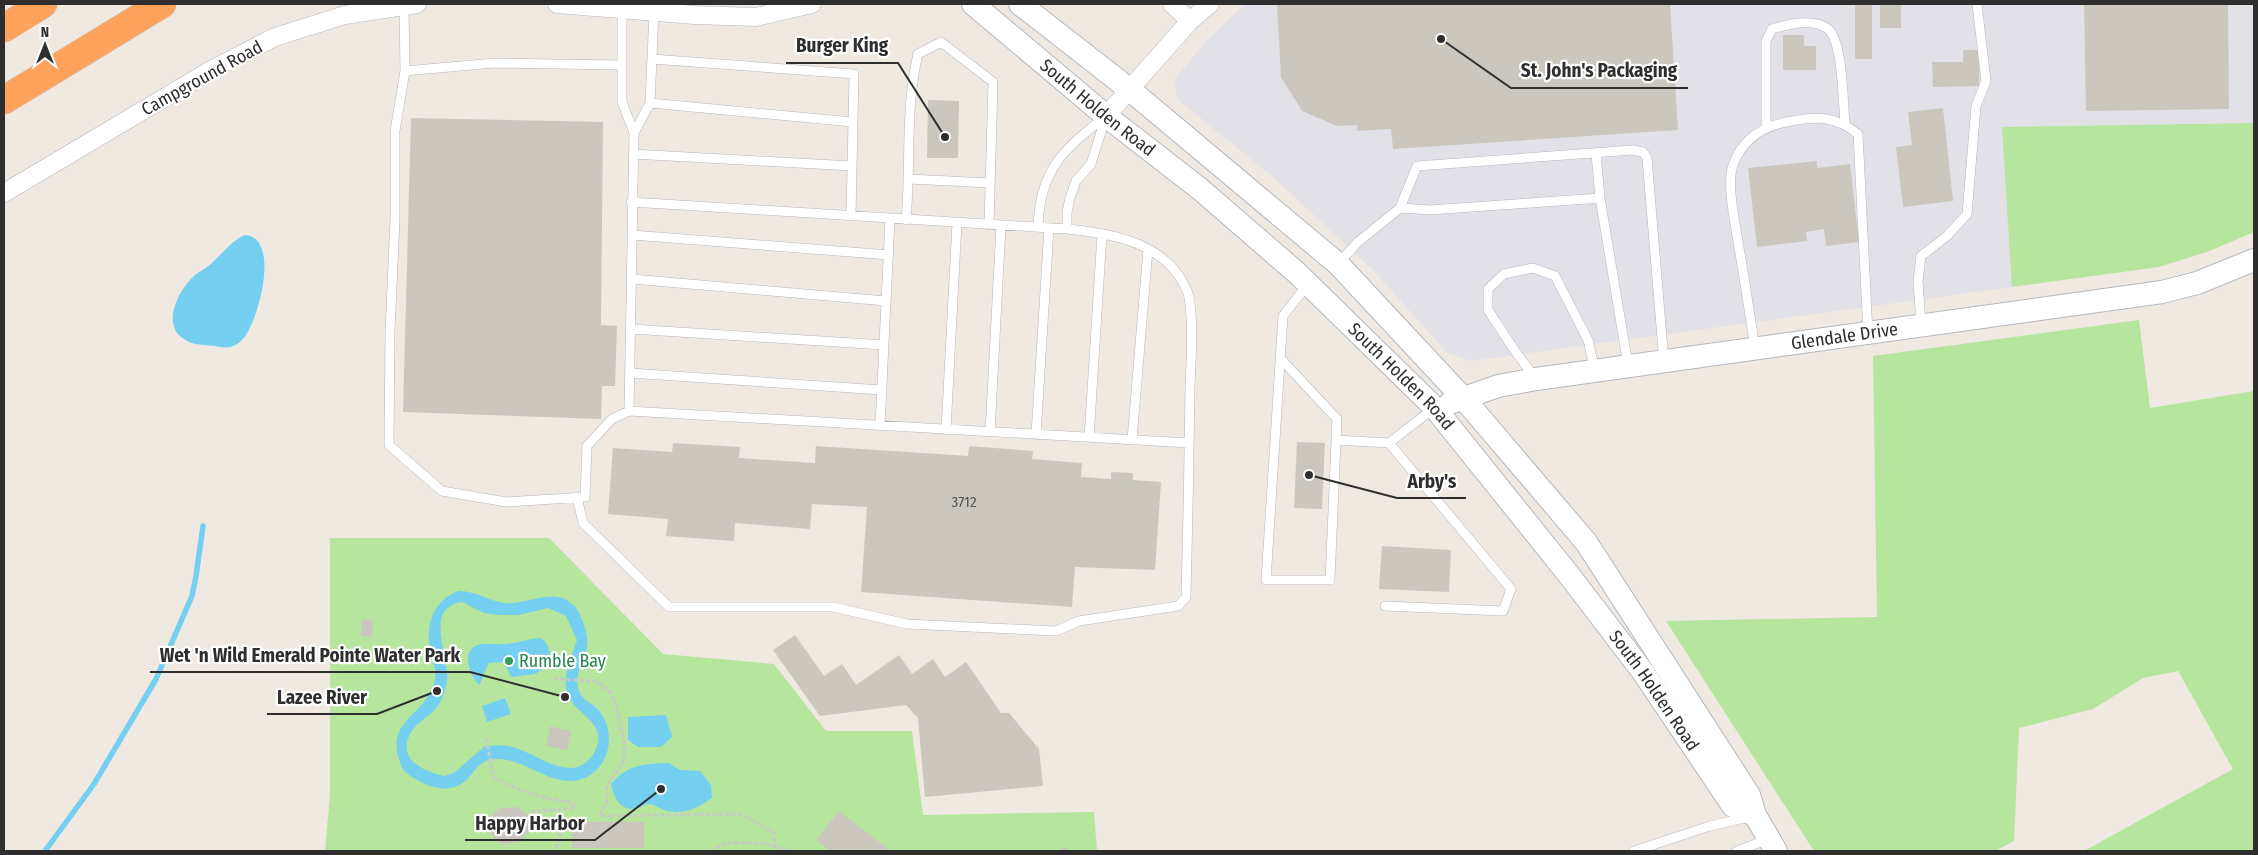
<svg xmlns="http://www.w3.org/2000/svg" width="2258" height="855" font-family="'Fira Sans Condensed',sans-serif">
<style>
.industrial{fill:#e3e1e8}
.green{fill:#b6e59e}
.water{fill:#75cff0;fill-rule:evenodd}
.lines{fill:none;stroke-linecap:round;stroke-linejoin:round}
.stream{stroke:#75cff0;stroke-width:5.5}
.building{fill:#cbc7bf}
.service-casing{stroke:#b4b7c1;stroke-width:10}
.minor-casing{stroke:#b4b7c1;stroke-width:19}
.tertiary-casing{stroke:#b4b7c1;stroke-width:24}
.motorway-casing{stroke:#c9c9c9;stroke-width:29}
.path{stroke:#c9c9c9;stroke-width:3;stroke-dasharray:4 2.5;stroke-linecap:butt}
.service{stroke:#fff;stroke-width:9}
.minor{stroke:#fff;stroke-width:18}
.tertiary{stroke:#fff;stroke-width:22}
.motorway{stroke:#ffa35c;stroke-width:28}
.leisure-dot{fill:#2e9e5b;stroke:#fff;stroke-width:2}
.labels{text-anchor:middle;stroke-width:4.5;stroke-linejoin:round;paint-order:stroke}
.number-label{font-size:15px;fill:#555452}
.street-label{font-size:18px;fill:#2e2e2e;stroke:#fff}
.leisure-label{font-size:18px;fill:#27864d;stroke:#fff;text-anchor:start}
.leader{fill:none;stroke:#2e2e2e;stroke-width:2}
.callout-dot{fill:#2e2e2e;stroke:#fff;stroke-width:2}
.callout-label{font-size:19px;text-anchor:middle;font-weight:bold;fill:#2e2e2e;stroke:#fff;stroke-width:4.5;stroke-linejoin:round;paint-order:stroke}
</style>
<rect width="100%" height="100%" fill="#efe9e1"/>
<path class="industrial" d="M 1245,4 L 2254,4 L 2254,123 L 2003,127 L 2012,287 L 1472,361 L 1447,353 L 1375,272 L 1274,178 L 1177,99 L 1175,79 L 1207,40 Z"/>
<path class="green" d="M 2254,123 L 2254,232 L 2207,252 L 2159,267 L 2012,287 L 2002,127 Z
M 2139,320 L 2150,408 L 2254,391 L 2254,851 L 2084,851 L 2233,769 L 2178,671 L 2143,678 L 2093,709 L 2019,728 L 2014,841 L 1995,851 L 1814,851 L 1666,621 L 1877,617 L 1873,356 Z
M 330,538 L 549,538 L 663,654 L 774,664 L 826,731 L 912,731 L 923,815 L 1094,812 L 1097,851 L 325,851 L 330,795 Z"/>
<path class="water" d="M 245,235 C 282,237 258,327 240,342 C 232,349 224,348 215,346 C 207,345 196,345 189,342 C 158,329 178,290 195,275 C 200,271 206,268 211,264 C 222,254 231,241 245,235 Z
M 459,591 C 479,591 493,605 513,603 C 532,602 554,589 571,603 C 578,608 580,615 583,622 C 587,633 589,644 585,655 C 581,667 574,678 579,691 C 582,701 595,704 600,712 C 616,733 610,765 587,777 C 553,794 523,752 489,760 C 477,763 473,775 464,782 C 445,797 418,783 403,770 C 380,718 425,720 435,680 C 437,670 432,659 430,650 C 425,624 434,599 459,591 ZM 462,602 L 484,613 L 499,615 L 518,615 L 548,608 L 566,616 L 577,640 C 572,656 564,671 566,688 C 569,716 615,720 592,756 C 588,762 580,767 573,768 C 550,769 530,750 508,746 C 500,745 493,746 485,746 L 455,772 L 445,776 C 420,771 393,756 414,728 C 421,720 431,715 437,707 C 443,698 448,685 447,674 C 447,652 425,607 462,602 Z
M 541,638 C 551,646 550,653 550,665 L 535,674 L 511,677 L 504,662 L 489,663 C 484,670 484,678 479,685 C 469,674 459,647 482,644 C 490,643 498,645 506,644 C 517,643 528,639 541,638 Z
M 505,698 L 511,714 L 487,722 L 482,706 Z
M 666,715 L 672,737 L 661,747 L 638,747 L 628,740 L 628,717 Z
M 669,763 L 680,770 L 700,771 L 711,785 L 712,798 C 697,808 683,816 664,810 C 659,808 655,805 650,804 C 644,804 640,808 635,809 C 619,810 614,797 611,784 C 628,764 644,764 669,763 Z"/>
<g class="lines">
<path class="stream" d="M 45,851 L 94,784 L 156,679 L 192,596 L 196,576 L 203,526"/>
</g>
<path class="building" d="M 1277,4 L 1670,4 L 1678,130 L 1393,149 L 1391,129 L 1357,131 L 1357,125 L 1337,126 L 1302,111 L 1281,77 Z
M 1855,4 L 1872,4 L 1872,59 L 1855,59 Z
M 1880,4 L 1901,4 L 1901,28 L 1880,28 Z
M 2084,4 L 2228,4 L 2229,109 L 2086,111 Z
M 1783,35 L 1804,35 L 1804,46 L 1816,46 L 1816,70 L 1783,70 Z
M 1963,50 L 1979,50 L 1979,86 L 1933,87 L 1932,62 L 1963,62 Z
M 928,100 L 959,101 L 958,158 L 927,158 Z
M 1943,108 L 1953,201 L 1903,207 L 1896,147 L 1912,145 L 1908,112 Z
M 411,118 L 603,122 L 601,325 L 617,326 L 615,386 L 602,386 L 601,419 L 403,412 Z
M 1817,161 L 1817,168 L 1850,164 L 1859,242 L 1826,246 L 1824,229 L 1806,232 L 1807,241 L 1757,247 L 1748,168 Z
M 1297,442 L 1325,443 L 1322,509 L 1294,508 Z
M 673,443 L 740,447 L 739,458 L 815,463 L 816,446 L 968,456 L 969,446 L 1033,451 L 1032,459 L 1082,463 L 1081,477 L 1111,479 L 1111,472 L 1133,473 L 1133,480 L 1161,482 L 1155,570 L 1075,567 L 1072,607 L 861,592 L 867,507 L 812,504 L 810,529 L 735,523 L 734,541 L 666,536 L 668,519 L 608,514 L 613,448 L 672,452 Z
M 1382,546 L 1451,550 L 1449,592 L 1379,589 Z
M 362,619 L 373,620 L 372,637 L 361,636 Z
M 795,635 L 824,676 L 842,664 L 856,685 L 899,655 L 912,674 L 933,659 L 945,677 L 966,662 L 1001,713 L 1009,713 L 1039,749 L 1043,786 L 925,797 L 918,718 L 906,705 L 820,716 L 773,650 Z
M 550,726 L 571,731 L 567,750 L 546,746 Z
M 517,807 L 527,813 L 529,831 L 520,842 L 501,844 L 491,835 L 490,818 L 499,808 Z
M 839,811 L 891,851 L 831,851 L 816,840 Z
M 572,822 L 644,822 L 644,848 L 572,848 Z
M 1064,846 L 1070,851 L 1060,851 Z"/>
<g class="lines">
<g class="service-casing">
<path id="service" d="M 404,5 L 405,71 L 494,63 L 620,65
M 622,9 L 622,102 L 634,133 L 629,411
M 652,59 L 854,74 L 851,216
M 405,71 L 395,131 L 395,220 L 390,331 L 389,445 L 442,491 L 506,502 L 585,497 L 587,446 L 612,419 L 629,411 L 1189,443
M 650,103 L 853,122
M 1766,128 L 1766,41 L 1772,29 C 1788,24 1814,18 1828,29 C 1843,41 1843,104 1845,124
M 634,133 L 650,103 L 654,12
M 1596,153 L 1600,198 L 1628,365
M 633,154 L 852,166
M 909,179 L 990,183
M 1400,208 L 1430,210 L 1600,198
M 906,220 C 911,165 905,107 918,54 L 941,42 L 993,82 L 989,225
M 1038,227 C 1040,169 1063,150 1106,116
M 1067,229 L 1067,212 L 1070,198 L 1076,181 L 1091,164 L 1106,116
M 632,235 L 889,255
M 1338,264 L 1358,242 L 1400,208 L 1417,166 L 1633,150 L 1643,152 L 1647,158 L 1664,362
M 632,279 L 886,301
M 1921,325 L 1918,281 L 1921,256 L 1947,236 L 1967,214 L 1976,106 L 1986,81 L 1977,4
M 631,329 L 884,345
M 1755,349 C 1750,315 1745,281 1739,248 C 1736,225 1726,186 1733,165 C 1742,140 1762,127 1786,122 C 1815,116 1834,115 1858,134 L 1868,333
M 1281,359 L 1337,419 L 1330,580 L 1266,580 L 1283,316 L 1308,284
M 630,373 L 882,390
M 1535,378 L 1515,351 L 1488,310 L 1488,289 L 1504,274 L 1533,268 L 1555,276 L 1588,340 L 1595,371
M 880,426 L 890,219
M 946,430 L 957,223
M 990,432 L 1001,226
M 1036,435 L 1049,228
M 1089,438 L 1102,234
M 1132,440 L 1148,249
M 1336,440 L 1389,443
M 577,497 L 583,523 L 669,607 L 833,607 L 907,624 L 1056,631 L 1079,621 L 1178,606 L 1186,597 C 1188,527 1189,458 1190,388 C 1191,363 1194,315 1188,293 C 1186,288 1182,281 1179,276 C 1154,240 1107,233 1067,229 L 631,202
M 1385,606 L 1503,611 L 1511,589 L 1389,443 L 1434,408
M 1634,851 L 1710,826 L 1748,817
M 1737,851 L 1769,839"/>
</g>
<g class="minor-casing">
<path id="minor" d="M 557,4 L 695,15 L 756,17 L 812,4
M 1172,4 L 1190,21
M 1106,116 L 1190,21 L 1210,4
M 4,193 L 211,70 L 275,37 L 345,15 L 417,4"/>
</g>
<g class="tertiary-casing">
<g id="tertiary">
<path id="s1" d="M 973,4 L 1106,116 L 1200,189 L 1297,273 L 1434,407 L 1569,575 L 1643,672 L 1733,806 L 1755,815"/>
<path d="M 1020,4 L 1129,89 L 1338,264 L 1464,399 L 1586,542 L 1749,795 L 1755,815 L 1776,851"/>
<path id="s2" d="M 1450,403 L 1498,386 L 1536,379 L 2162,292 L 2197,283 L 2254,260"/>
</g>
</g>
<g class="motorway-casing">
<path id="motorway" d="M 4,28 L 43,4
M 4,100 L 162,4"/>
</g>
<path class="path" d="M 554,679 L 597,681 L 610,692 L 616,704 L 624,742 L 624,761 L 607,785 L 607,800 L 600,816 L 742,814 L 774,833 L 776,846
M 486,739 L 494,778 C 518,790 545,800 572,802 L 575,808 L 532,812 L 533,823 L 562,823 L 556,851
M 710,851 L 727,843 L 763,843 L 791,851"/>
<use href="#service" class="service"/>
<use href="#minor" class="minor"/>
<use href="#tertiary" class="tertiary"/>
<use href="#motorway" class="motorway"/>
</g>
<circle class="leisure-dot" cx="509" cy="661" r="5"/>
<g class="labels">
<g class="number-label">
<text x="964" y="507">3712</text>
</g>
<g class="street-label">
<text transform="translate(202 78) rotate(-29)" y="6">Campground Road</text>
<text dy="6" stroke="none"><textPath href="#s1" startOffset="162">South Holden Road</textPath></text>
<text dy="6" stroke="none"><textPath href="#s2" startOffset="401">Glendale Drive</textPath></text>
<text dy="6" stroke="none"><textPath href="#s1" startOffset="568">South Holden Road</textPath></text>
<text dy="6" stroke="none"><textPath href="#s1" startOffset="972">South Holden Road</textPath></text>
</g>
<g class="leisure-label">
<text x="519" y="667">Rumble Bay</text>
</g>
</g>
<path class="leader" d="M945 137L898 63H786M1441 39L1511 88H1688M1309 475L1397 498H1466M565 697L470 672H150M437 691L377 714H267M661 789L595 840H465"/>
<g class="callout-dot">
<circle cx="945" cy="137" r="5"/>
<circle cx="1441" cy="39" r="5"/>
<circle cx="1309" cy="475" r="5"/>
<circle cx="565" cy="697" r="5"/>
<circle cx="437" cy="691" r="5"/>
<circle cx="661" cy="789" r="5"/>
</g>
<g class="callout-label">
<text x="842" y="52">Burger King</text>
<text x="1599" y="77">St. John's Packaging</text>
<text x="1432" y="488">Arby's</text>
<text x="310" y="662">Wet 'n Wild Emerald Pointe Water Park</text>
<text x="322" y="704">Lazee River</text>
<text x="530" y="830">Happy Harbor</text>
</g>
<rect width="2258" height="855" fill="none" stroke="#2e2e2e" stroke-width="10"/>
<g transform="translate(45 45)" stroke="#ffffff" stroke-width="4" paint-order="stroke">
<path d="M0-4L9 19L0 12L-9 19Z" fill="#2e2e2e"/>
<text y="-8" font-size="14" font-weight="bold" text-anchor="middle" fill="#2e2e2e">N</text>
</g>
</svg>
